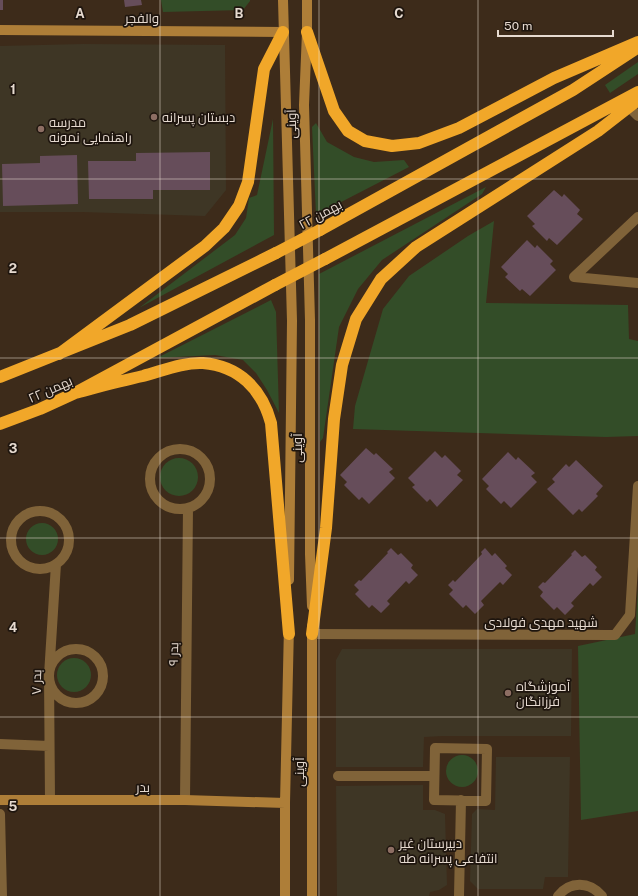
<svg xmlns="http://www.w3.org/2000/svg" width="638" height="896" font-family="'Public Sans',Cairo,sans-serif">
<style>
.education{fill:#3e3625}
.green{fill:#334d28}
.building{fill:#664d5a}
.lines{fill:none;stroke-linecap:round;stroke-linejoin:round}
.street{stroke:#806339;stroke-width:10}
.secondary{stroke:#ae7e38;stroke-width:10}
.highway{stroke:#f1a729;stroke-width:12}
.highway-bridge{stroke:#f1a729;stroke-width:12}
.grid{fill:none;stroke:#e6dad0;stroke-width:1;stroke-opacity:0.55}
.education-dot{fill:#8d6e63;stroke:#1e150e;stroke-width:1.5}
.labels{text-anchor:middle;stroke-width:3.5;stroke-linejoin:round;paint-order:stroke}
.street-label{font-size:13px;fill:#e6dad0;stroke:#1e150e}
.poi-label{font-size:13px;fill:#e6dad0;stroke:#1e150e;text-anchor:start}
.grid-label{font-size:13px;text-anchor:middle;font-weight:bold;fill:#e6dad0;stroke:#1e150e;stroke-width:3.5;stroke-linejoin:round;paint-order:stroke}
</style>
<rect width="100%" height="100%" fill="#3d2b1a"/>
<path class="education" d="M 83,44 L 225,45 L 226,190 L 205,216 L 82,212 L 0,212 L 0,46 Z
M 342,649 L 572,649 L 571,736 L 443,736 L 424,737 L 423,767 L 336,767 L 336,660 Z
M 496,757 L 570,757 L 568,877 L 545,877 L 543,889 L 478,889 L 470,881 L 472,814 L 477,809 L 495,810 Z
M 423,785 L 423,810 L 435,810 L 445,814 L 447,885 L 439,890 L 430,892 L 429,896 L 337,896 L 336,786 Z"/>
<path class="green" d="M 161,0 L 250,0 L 250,1 L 243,10 L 163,12 Z
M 638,62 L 638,74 L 610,93 L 605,85 Z
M 273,119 L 274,235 L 139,308 L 235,235 L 246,218 L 249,198 L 257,195 Z
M 316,123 L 327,142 L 354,157 L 374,162 L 404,160 L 409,167 L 316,215 L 312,127 Z
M 486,187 L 482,194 L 382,260 L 358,289 L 339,327 L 323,438 L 320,442 L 319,274 Z
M 494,221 L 486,303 L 628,305 L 629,339 L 638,341 L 638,436 L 606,437 L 353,429 L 355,406 L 383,309 L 409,276 L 468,236 Z
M 271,300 L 276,312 L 279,413 L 267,390 L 256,373 L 243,360 L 215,355 L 157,358 Z
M160 477a19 19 0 1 1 38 0a19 19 0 1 1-38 0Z
M26 539a16 16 0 1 1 32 0a16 16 0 1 1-32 0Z
M 638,588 L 638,811 L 581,820 L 578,646 L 635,634 Z
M57 675a17 17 0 1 1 34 0a17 17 0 1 1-34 0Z
M446 771a16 16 0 1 1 32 0a16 16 0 1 1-32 0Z"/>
<path class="building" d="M 0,0 L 3,0 L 3,10 L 0,10 Z
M 124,0 L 141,0 L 142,5 L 125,7 Z
M 210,152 L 210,190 L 153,190 L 153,199 L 89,199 L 88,161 L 136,161 L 136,153 Z
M 77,155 L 78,204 L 3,206 L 2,164 L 40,163 L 40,156 Z
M 554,190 L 562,197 L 564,194 L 580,210 L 577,214 L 583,219 L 557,245 L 549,238 L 547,241 L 532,226 L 535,224 L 527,216 Z
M 527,240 L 535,248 L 537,245 L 553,261 L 550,264 L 556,270 L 530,296 L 522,289 L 520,291 L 505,277 L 508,274 L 501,267 Z
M 366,448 L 374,455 L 376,453 L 393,469 L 389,472 L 395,478 L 369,504 L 362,497 L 359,500 L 344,485 L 347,482 L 340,475 Z
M 435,451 L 442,458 L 445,455 L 461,471 L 457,475 L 463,480 L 437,507 L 430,499 L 427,502 L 412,487 L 415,485 L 408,478 Z
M 508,452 L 516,460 L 518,457 L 535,473 L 531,476 L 537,482 L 511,508 L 504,501 L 501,504 L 486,489 L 489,486 L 482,479 Z
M 576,460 L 603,486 L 596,494 L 598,496 L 582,512 L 579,509 L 573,515 L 547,489 L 555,482 L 552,479 L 566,464 L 569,467 Z
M 391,548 L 398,555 L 401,553 L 413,565 L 411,568 L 418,575 L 409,584 L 406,581 L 387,601 L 390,604 L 381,613 L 372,605 L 369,608 L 355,594 L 359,590 L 354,585 L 359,580 L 361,581 L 388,553 L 387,552 Z
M 485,548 L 492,556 L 495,553 L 507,566 L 505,568 L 512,575 L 503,585 L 500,582 L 481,601 L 484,605 L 475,614 L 466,605 L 463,608 L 449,594 L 453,590 L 448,585 L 453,580 L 455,582 L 482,554 L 481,552 Z
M 575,550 L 582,557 L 585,555 L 597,567 L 595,570 L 602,577 L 593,586 L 590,583 L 571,603 L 574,606 L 565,615 L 557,607 L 554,610 L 540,596 L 543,592 L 538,587 L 543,582 L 545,583 L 572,555 L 571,554 Z"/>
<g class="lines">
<path class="street" d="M 629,107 L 638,116
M 638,217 L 574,277 L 638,283
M150 479a30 30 0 1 1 60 0a30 30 0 1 1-60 0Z
M11 540a29 29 0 1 1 58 0a29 29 0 1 1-58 0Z
M 312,634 L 615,635 L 630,615 L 638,486
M49 676a27 27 0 1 1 54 0a27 27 0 1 1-54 0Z
M 0,744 L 49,746
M 435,748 L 487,749 L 486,801 L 434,800 Z
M 338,776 L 434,776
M 50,800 L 49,675 L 56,564
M 185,800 L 188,508
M 0,814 L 2,896
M 459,896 L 461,800
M 558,896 C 570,881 589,881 602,896"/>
<path class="secondary" d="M 283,0 L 292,321 L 289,580
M 307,0 L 307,32 L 304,105 L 310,320 L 310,554 L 312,606
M 0,30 L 283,32
M 0,800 L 185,800 L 285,803
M 285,896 L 285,803 L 289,626
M 312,896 L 312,626"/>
<path class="highway" d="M 307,32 L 334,111 L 348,131 L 365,141 L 392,146 L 419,143 L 459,128 L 554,78 L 638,42
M 320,230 L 573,90 L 634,50
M 325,259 L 638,92
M 59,354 L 205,246 L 224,228 L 239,206 L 248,182 L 264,69 L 283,32
M 0,377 L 130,325 L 276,253
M 75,393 C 98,387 120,381 143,376 C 162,371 183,362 203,363 C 239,366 262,389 271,423 L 289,634
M 0,424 L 40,409 L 75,393 L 275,285
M 312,634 L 326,528 L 334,419 L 342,365 L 356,319 L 381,279 L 416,247 L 598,131 L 638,100"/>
<path class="highway-bridge" d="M 276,253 L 320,230
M 275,285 L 325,259"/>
</g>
<path class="grid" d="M 160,0 L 160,896M 319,0 L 319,896M 478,0 L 478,896M 0,179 L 638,179M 0,358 L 638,358M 0,538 L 638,538M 0,717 L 638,717"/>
<g class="education-dot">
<circle cx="154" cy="117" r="4"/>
<circle cx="41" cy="129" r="4"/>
<circle cx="508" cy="693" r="4"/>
<circle cx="391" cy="850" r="4"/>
</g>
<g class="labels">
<g class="street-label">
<text x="142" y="23">والفجر</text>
<text transform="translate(291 124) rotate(-91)" y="5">آوینی</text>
<text transform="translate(320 214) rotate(-28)" y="5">۲۲ بهمن</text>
<text transform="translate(50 389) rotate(-24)" y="5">۲۲ بهمن</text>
<text transform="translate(297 448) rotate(-90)" y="5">آوینی</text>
<text x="541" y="627">شهید مهدی فولادی</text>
<text transform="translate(173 654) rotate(-89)" y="5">بدر ۹</text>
<text transform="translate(36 682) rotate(-89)" y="5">بدر ۷</text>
<text transform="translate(299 772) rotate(-90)" y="5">آوینی</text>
<text x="143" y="792">بدر</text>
</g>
<g class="poi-label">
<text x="162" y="122">دبستان پسرانه</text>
<text x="49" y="127">مدرسه<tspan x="49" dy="15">راهنمایی نمونه</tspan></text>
<text x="516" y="691">آموزشگاه<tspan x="516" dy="15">فرزانگان</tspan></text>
<text x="399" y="848">دبیرستان غیر<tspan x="399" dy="15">انتفاعی پسرانه طه</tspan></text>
</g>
</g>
<g class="grid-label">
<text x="80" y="18">A</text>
<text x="239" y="18">B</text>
<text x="399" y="18">C</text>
<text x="13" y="94">1</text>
<text x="13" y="273">2</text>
<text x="13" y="453">3</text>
<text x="13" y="632">4</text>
<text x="13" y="811">5</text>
</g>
<path d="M498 30v6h115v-6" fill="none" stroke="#e6dad0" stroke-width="2"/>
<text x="504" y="30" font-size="12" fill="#e6dad0" stroke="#1e150e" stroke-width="3" paint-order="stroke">50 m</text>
</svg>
